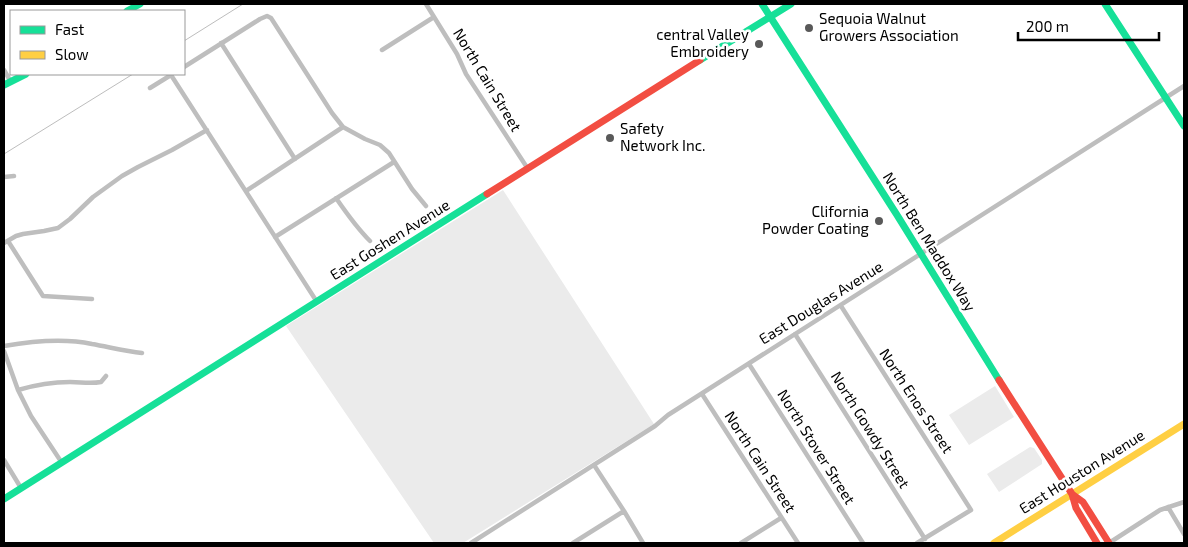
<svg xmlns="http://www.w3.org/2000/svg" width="1188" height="547" font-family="'Exo 2',sans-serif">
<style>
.green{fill:#ebebeb}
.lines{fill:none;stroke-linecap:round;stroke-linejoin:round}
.stream{stroke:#bdbdbd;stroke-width:1}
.street{stroke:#bebebe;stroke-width:4.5}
.fast{stroke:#16e098;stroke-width:7}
.slow{stroke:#ffcf43;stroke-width:7}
.jam{stroke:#f24e42;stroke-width:7}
.poi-dot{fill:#595959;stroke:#fff;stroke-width:2}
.labels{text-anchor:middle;stroke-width:5;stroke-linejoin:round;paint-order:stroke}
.poi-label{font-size:15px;fill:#000;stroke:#fff;text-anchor:start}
.street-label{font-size:15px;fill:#000;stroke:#fff}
</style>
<rect width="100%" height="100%" fill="#fff"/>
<path class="green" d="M 503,190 L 654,424 L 463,543 L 434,543 L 286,326 Z
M 995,386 L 1014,417 L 969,445 L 949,415 Z
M 1030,447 L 1034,448 L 1042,460 L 1042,464 L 999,492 L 987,474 Z"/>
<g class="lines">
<path class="stream" d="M 184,41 L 243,4
M 4,154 L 133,74"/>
<path class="street" d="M 426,4 L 457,54 L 466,74 L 528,169
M 221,43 L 295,159
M 382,50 L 434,17
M 184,67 L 260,19 L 267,16 L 271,18 L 332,113 L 343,127
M 4,70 L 11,82
M 150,88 L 171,75 L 317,302
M 4,177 L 14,176
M 246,191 L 343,127 L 365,139 L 380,145 L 389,153 L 412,189 L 426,206
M 336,198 C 347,214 357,228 370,241
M 275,237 L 394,162
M 8,241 L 43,296 L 92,299
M 4,243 L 16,236 L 23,234 L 44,231 L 58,228 L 70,219 L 93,197 L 122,176 L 138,167 L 172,150 L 207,130
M 841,306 L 971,510 L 917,543
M 795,334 L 925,539
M 4,346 C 33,341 63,338 92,344 C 109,347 125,351 142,353
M 4,351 L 18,390 L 31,416 L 62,463
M 749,364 L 863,543
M 18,390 C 35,385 52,382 70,382 C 81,382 90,384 101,382 L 106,376
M 702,394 L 798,543
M 4,460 L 21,488
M 594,465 L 624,511 L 643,543
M 1168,507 L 1184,534
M 471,543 L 655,426 L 668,415 L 1184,86
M 573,543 L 624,511
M 741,543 L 781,518
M 1109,543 L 1160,510 L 1184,502"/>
<path class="fast" d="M 762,4 L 897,215 L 999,380
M 1105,4 L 1184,126
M 127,11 L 140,4
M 700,60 L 791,4
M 4,85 L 26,74
M 4,499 L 487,194"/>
<path class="slow" d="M 994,543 L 1184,424"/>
<path class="jam" d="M 487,194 L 700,60
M 999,380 L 1072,494 L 1076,508 L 1097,543
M 1072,494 L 1083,502 L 1109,543"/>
</g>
<g class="poi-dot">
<circle cx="809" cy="28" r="5"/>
<circle cx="759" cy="44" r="5"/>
<circle cx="610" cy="138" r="5"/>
<circle cx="879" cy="221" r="5"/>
</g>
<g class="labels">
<g class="poi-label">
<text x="819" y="24">Sequoia Walnut<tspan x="819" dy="17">Growers Association</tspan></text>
<text x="749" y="40" text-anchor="end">central Valley<tspan x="749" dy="17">Embroidery</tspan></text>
<text x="620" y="134">Safety<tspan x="620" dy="17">Network Inc.</tspan></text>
<text x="869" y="217" text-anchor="end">Clifornia<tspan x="869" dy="17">Powder Coating</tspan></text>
</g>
<g class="street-label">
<text transform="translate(487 80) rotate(59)" y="5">North Cain Street</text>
<text transform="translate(390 240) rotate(-32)" y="5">East Goshen Avenue</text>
<text transform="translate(929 242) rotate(58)" y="5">North Ben Maddox Way</text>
<text transform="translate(821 303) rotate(-32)" y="5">East Douglas Avenue</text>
<text transform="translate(916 401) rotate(57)" y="5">North Enos Street</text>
<text transform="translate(870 430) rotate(58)" y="5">North Gowdy Street</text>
<text transform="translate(816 447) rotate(58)" y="5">North Stover Street</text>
<text transform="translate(760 462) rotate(57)" y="5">North Cain Street</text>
<text transform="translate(1082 472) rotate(-32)" y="5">East Houston Avenue</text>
</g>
</g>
<rect width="1188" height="547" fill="none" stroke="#000000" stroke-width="10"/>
<rect x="10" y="10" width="175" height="65" fill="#ffffff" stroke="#999999"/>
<rect x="20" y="26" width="25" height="8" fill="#16e098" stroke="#999999"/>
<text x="55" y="35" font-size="15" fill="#000000">Fast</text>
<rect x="20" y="51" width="25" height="8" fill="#ffcf43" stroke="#999999"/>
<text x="55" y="60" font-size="15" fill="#000000">Slow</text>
<path d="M1018 32v8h141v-8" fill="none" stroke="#000000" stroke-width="2.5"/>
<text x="1026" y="32" font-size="15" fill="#000000" stroke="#ffffff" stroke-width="4" paint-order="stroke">200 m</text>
</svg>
